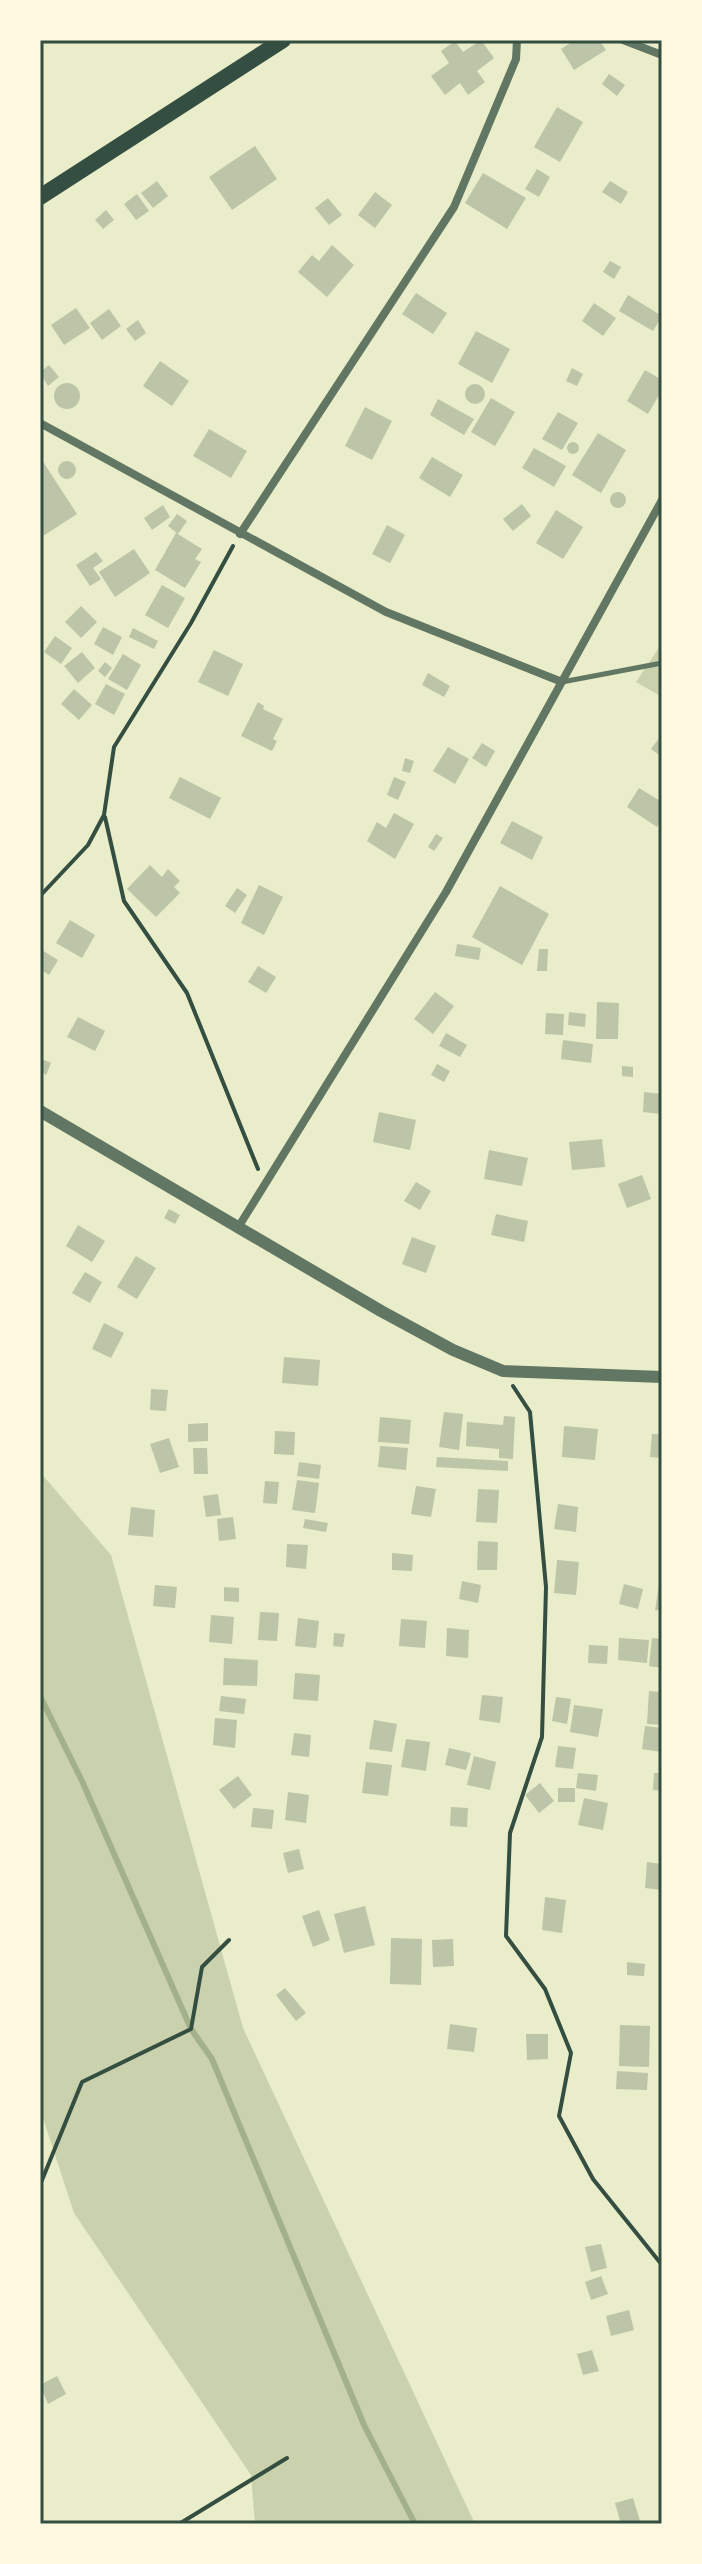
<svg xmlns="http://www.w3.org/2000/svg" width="702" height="2564" font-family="'Golos Text',sans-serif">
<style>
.green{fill:#cad2ad}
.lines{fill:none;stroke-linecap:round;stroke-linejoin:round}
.stream{stroke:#a3b18a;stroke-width:6}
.building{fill:#bcc5a7}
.path{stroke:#344e41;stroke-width:4}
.service{stroke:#617663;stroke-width:5}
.minor{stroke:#617663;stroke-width:8}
.tertiary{stroke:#617663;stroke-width:12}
.primary{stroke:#344e41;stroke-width:16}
.neatline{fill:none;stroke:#344e41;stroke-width:3}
</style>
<rect width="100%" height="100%" fill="#e9edc9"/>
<path class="green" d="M 662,643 L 662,697 L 636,682 Z
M 40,1472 L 111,1555 L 243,2028 L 475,2524 L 255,2524 L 251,2475 L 74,2213 L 40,2109 Z"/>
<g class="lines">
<path class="stream" d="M 40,1696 L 82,1781 L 191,2029 L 212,2059 L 364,2425 L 415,2524"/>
</g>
<path class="building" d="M 481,40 L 494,58 L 477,71 L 485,82 L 468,95 L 460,83 L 445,95 L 431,76 L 449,63 L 441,51 L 455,41 L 463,52 Z
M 575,40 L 599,40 L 606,50 L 574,70 L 561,49 Z
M 609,74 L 625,85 L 617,96 L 602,84 Z
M 557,107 L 583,122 L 560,162 L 534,147 Z
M 255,146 L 277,179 L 232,210 L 209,177 Z
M 537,169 L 550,177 L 539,197 L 525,189 Z
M 483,173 L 526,198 L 507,229 L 465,203 Z
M 157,181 L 168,196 L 153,208 L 141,193 Z
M 610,181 L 628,192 L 621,204 L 602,192 Z
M 375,192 L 392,205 L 375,228 L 358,215 Z
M 137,194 L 149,211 L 136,220 L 124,204 Z
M 328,198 L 342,215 L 329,225 L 315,208 Z
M 106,210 L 114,220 L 103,229 L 95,220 Z
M 332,245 L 354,265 L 327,297 L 298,272 L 312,255 L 319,261 Z
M 610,261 L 621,267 L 614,279 L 603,272 Z
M 416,293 L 447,313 L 433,334 L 402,314 Z
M 628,295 L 662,316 L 653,331 L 619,311 Z
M 594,303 L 616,318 L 603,336 L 582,321 Z
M 76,308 L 90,328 L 64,345 L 51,325 Z
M 109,309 L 121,326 L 102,340 L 90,323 Z
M 138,320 L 146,333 L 135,341 L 126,329 Z
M 476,331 L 510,349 L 492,383 L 458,364 Z
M 160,361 L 189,381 L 172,406 L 143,386 Z
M 49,365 L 59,377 L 48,386 L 40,372 Z
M 572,368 L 583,374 L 577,386 L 566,381 Z
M 645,370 L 662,380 L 662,390 L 648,414 L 627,401 Z
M54 396a13 13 0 1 1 26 0a13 13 0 1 1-26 0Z
M465 394a10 10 0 1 1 20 0a10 10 0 1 1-20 0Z
M 491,398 L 515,412 L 495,446 L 471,432 Z
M 438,399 L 474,419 L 464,435 L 430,415 Z
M 365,407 L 392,421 L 372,460 L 345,446 Z
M 558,412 L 578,423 L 562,450 L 542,439 Z
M 209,429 L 247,451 L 231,478 L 193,456 Z
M 598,433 L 626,450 L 601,493 L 572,475 Z
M567 448a6 6 0 1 1 12 0a6 6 0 1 1-12 0Z
M 534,448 L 566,466 L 554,487 L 522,468 Z
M 40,457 L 77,514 L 40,538 Z
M 432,457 L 463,475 L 450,497 L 419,478 Z
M58 470a9 9 0 1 1 18 0a9 9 0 1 1-18 0Z
M610 500a8 8 0 1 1 16 0a8 8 0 1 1-16 0Z
M 522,504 L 531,516 L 513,531 L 503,519 Z
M 163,505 L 170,517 L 152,530 L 144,518 Z
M 556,510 L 583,527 L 563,559 L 536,543 Z
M 177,514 L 187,521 L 178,534 L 168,526 Z
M 387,525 L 405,535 L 390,563 L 372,554 Z
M 176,533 L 202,549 L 195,559 L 201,562 L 185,588 L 155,570 Z
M 134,549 L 150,573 L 115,597 L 99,572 Z
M 96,552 L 103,561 L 93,568 L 101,579 L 90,586 L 76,565 Z
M 162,585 L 185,598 L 168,628 L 145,615 Z
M 81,606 L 97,622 L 81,638 L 65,622 Z
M 103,627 L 122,637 L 113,655 L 94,644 Z
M 133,628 L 158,641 L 154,649 L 129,637 Z
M 55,636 L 72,648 L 61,664 L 44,652 Z
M 214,650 L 243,664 L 228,696 L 198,682 Z
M 82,652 L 95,668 L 78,683 L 64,666 Z
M 123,654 L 141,665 L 127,690 L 108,679 Z
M 105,662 L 112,668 L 105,677 L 98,671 Z
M 428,673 L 450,686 L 444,697 L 422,685 Z
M 106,684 L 125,694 L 114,715 L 95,704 Z
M 74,689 L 92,705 L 79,720 L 61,704 Z
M 258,702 L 264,706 L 263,709 L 283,719 L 273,739 L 277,741 L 272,751 L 241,736 Z
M 662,734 L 662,757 L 651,749 Z
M 482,743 L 495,751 L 486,767 L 472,758 Z
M 448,747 L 469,759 L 455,784 L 433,771 Z
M 405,758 L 414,761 L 410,773 L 402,771 Z
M 180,777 L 221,798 L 210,819 L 169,798 Z
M 394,777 L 406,782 L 398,800 L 387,795 Z
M 639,788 L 662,802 L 662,820 L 657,827 L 627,807 Z
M 394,813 L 414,824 L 395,859 L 367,841 L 377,822 L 386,828 Z
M 512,821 L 543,837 L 532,860 L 500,843 Z
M 436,834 L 443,838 L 434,851 L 428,847 Z
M 150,865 L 162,877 L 168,869 L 180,881 L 174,887 L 180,893 L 156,917 L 127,889 Z
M 259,885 L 283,897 L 264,935 L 241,923 Z
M 500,886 L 549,914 L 522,965 L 472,937 Z
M 237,888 L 247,895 L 235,913 L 225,906 Z
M 70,920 L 95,935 L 82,958 L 56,943 Z
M 457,944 L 481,948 L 479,960 L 455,956 Z
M 40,949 L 58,960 L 49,975 L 40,969 Z
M 539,949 L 548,949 L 547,971 L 537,971 Z
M 258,966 L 276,977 L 266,993 L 248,982 Z
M 435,992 L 454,1006 L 433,1034 L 414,1019 Z
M 597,1002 L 619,1003 L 618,1039 L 596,1039 Z
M 569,1012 L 586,1014 L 585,1027 L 568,1025 Z
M 546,1013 L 564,1014 L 563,1035 L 545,1034 Z
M 78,1017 L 105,1031 L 95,1051 L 67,1037 Z
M 446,1033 L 467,1045 L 460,1057 L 439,1046 Z
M 563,1040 L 593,1044 L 591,1063 L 561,1059 Z
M 40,1058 L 51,1063 L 46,1075 L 40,1071 Z
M 437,1064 L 450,1071 L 444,1082 L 431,1075 Z
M 622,1066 L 633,1067 L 633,1077 L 622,1076 Z
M 644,1092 L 662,1094 L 662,1114 L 643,1112 Z
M 379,1112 L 416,1120 L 410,1150 L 373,1142 Z
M 602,1139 L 605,1167 L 572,1170 L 569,1142 Z
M 489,1150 L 528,1158 L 522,1186 L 484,1179 Z
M 642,1175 L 651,1199 L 627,1208 L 618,1184 Z
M 416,1182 L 431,1191 L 420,1210 L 404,1201 Z
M 169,1209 L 180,1215 L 175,1224 L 164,1218 Z
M 496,1214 L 528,1221 L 524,1242 L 491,1235 Z
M 78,1225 L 105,1241 L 92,1262 L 66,1246 Z
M 412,1237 L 436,1246 L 426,1273 L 402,1264 Z
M 136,1256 L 156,1268 L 137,1299 L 117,1287 Z
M 85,1272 L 102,1282 L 90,1303 L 72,1293 Z
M 104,1323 L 124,1333 L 111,1358 L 92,1349 Z
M 284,1357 L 320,1360 L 318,1386 L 282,1383 Z
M 151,1389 L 168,1390 L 166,1411 L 150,1410 Z
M 444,1412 L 463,1414 L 459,1450 L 439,1447 Z
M 504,1416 L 515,1417 L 513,1459 L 499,1458 L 499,1449 L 466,1446 L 467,1422 L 503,1425 Z
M 380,1417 L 411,1420 L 409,1444 L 378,1442 Z
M 208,1423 L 208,1441 L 188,1442 L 188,1424 Z
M 564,1426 L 598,1429 L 595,1460 L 562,1457 Z
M 275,1431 L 295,1432 L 294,1455 L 274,1454 Z
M 652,1434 L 662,1434 L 662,1458 L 650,1457 Z
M 169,1438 L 179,1467 L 160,1473 L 150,1444 Z
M 380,1446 L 408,1448 L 406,1470 L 378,1467 Z
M 193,1448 L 207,1448 L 208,1474 L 194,1474 Z
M 437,1457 L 508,1461 L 508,1471 L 436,1467 Z
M 299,1462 L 321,1465 L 319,1479 L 297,1476 Z
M 297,1480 L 319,1483 L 315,1513 L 292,1510 Z
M 265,1481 L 279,1482 L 277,1504 L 263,1503 Z
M 416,1486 L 436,1489 L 431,1517 L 411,1514 Z
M 478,1489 L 499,1490 L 497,1523 L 476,1522 Z
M 218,1494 L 221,1515 L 206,1517 L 203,1496 Z
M 558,1504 L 578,1507 L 576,1532 L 554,1529 Z
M 131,1507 L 155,1510 L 153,1537 L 128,1535 Z
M 233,1517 L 236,1539 L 219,1541 L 217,1519 Z
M 305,1519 L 328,1523 L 326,1532 L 303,1528 Z
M 478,1541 L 498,1542 L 497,1570 L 477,1570 Z
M 287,1544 L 308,1545 L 306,1569 L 286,1567 Z
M 392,1553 L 413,1555 L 412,1571 L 392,1570 Z
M 557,1560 L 579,1562 L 576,1595 L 554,1593 Z
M 462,1581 L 481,1585 L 478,1603 L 459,1599 Z
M 624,1584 L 643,1589 L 638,1609 L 619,1604 Z
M 155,1585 L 177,1587 L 175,1608 L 153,1606 Z
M 659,1585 L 662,1585 L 662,1611 L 655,1610 Z
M 224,1587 L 239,1588 L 239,1602 L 224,1601 Z
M 260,1612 L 279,1613 L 277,1641 L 258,1640 Z
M 211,1615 L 234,1617 L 232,1644 L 209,1642 Z
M 298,1618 L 319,1621 L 316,1648 L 295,1646 Z
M 401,1619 L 427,1621 L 425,1648 L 399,1646 Z
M 447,1628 L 469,1630 L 468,1658 L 446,1656 Z
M 334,1633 L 345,1634 L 343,1647 L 333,1646 Z
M 619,1638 L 649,1640 L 647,1663 L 618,1660 Z
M 652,1638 L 662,1639 L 662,1668 L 649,1666 Z
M 589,1645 L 608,1646 L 607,1664 L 588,1663 Z
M 224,1658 L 258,1660 L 257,1686 L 223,1685 Z
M 295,1673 L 320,1675 L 318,1701 L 293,1699 Z
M 649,1691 L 662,1692 L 662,1725 L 647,1724 Z
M 482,1695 L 503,1697 L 500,1723 L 479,1720 Z
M 221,1696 L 246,1699 L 244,1714 L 219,1711 Z
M 556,1697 L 571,1699 L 567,1724 L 552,1721 Z
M 574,1705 L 603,1709 L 598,1737 L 570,1732 Z
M 215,1718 L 237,1720 L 235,1748 L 213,1745 Z
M 374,1720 L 397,1724 L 392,1752 L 369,1749 Z
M 645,1726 L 662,1728 L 661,1752 L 642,1749 Z
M 294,1733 L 311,1735 L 309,1757 L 291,1755 Z
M 406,1739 L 430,1742 L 426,1771 L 401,1767 Z
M 558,1746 L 576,1748 L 573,1769 L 555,1767 Z
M 449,1748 L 471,1753 L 466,1770 L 445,1765 Z
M 474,1756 L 496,1762 L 490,1790 L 467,1785 Z
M 366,1762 L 392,1765 L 388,1796 L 362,1793 Z
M 578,1773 L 598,1775 L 596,1791 L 576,1788 Z
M 654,1773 L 662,1773 L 662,1791 L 653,1790 Z
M 238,1776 L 252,1795 L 234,1809 L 219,1790 Z
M 540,1783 L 554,1801 L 539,1813 L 525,1795 Z
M 558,1788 L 575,1788 L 575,1802 L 558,1802 Z
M 288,1792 L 309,1795 L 306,1823 L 285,1820 Z
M 584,1798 L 608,1803 L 603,1830 L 578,1825 Z
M 451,1807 L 468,1808 L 467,1827 L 450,1826 Z
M 253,1808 L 274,1810 L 272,1829 L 251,1827 Z
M 299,1849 L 304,1869 L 288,1873 L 283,1853 Z
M 647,1862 L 662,1864 L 662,1890 L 645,1888 Z
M 545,1897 L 566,1900 L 562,1933 L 542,1930 Z
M 365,1906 L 375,1945 L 344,1953 L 334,1914 Z
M 319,1910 L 330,1940 L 313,1947 L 302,1916 Z
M 391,1938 L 422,1939 L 421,1985 L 390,1984 Z
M 453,1939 L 454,1966 L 433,1967 L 432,1940 Z
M 627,1962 L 645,1964 L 644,1976 L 627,1975 Z
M 285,1988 L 306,2013 L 296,2021 L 276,1995 Z
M 450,2024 L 477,2028 L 474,2052 L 447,2049 Z
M 620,2025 L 650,2026 L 649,2067 L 619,2066 Z
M 526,2034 L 548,2034 L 548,2059 L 527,2060 Z
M 617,2071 L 648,2073 L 647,2090 L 616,2089 Z
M 601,2244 L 607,2268 L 591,2272 L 585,2247 Z
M 601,2276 L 608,2294 L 591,2300 L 585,2282 Z
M 629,2310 L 634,2330 L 611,2336 L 606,2316 Z
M 592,2350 L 599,2371 L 583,2375 L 577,2354 Z
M 57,2376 L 66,2394 L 48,2404 L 40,2385 Z
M 633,2498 L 640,2521 L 621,2524 L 615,2503 Z"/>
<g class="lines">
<path class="path" d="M 105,817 L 124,901 L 187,993 L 258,1169
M 40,896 L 88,845 L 104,815 L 114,747 L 191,623 L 233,546
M 513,1386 L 530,1412 L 546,1587 L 542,1737 L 510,1833 L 506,1936 L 545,1989 L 571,2053 L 559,2116 L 593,2179 L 662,2265
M 40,2185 L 82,2082 L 191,2029 L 202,1967 L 229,1940
M 179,2524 L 287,2458"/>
<path class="service" d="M 562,682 L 662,663"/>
<path class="minor" d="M 623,40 L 662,55
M 40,423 L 386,612 L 562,682
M 240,534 L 454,207 L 516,59 L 517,40
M 239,1226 L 446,892 L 662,500"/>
<path class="tertiary" d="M 40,1111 L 381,1311 L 453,1350 L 503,1371 L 662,1377"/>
<path class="primary" d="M 40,197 L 283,40"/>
</g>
<rect width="702" height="2564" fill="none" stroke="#fefae0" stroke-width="84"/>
<rect x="42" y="42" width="618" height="2480" class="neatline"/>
</svg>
